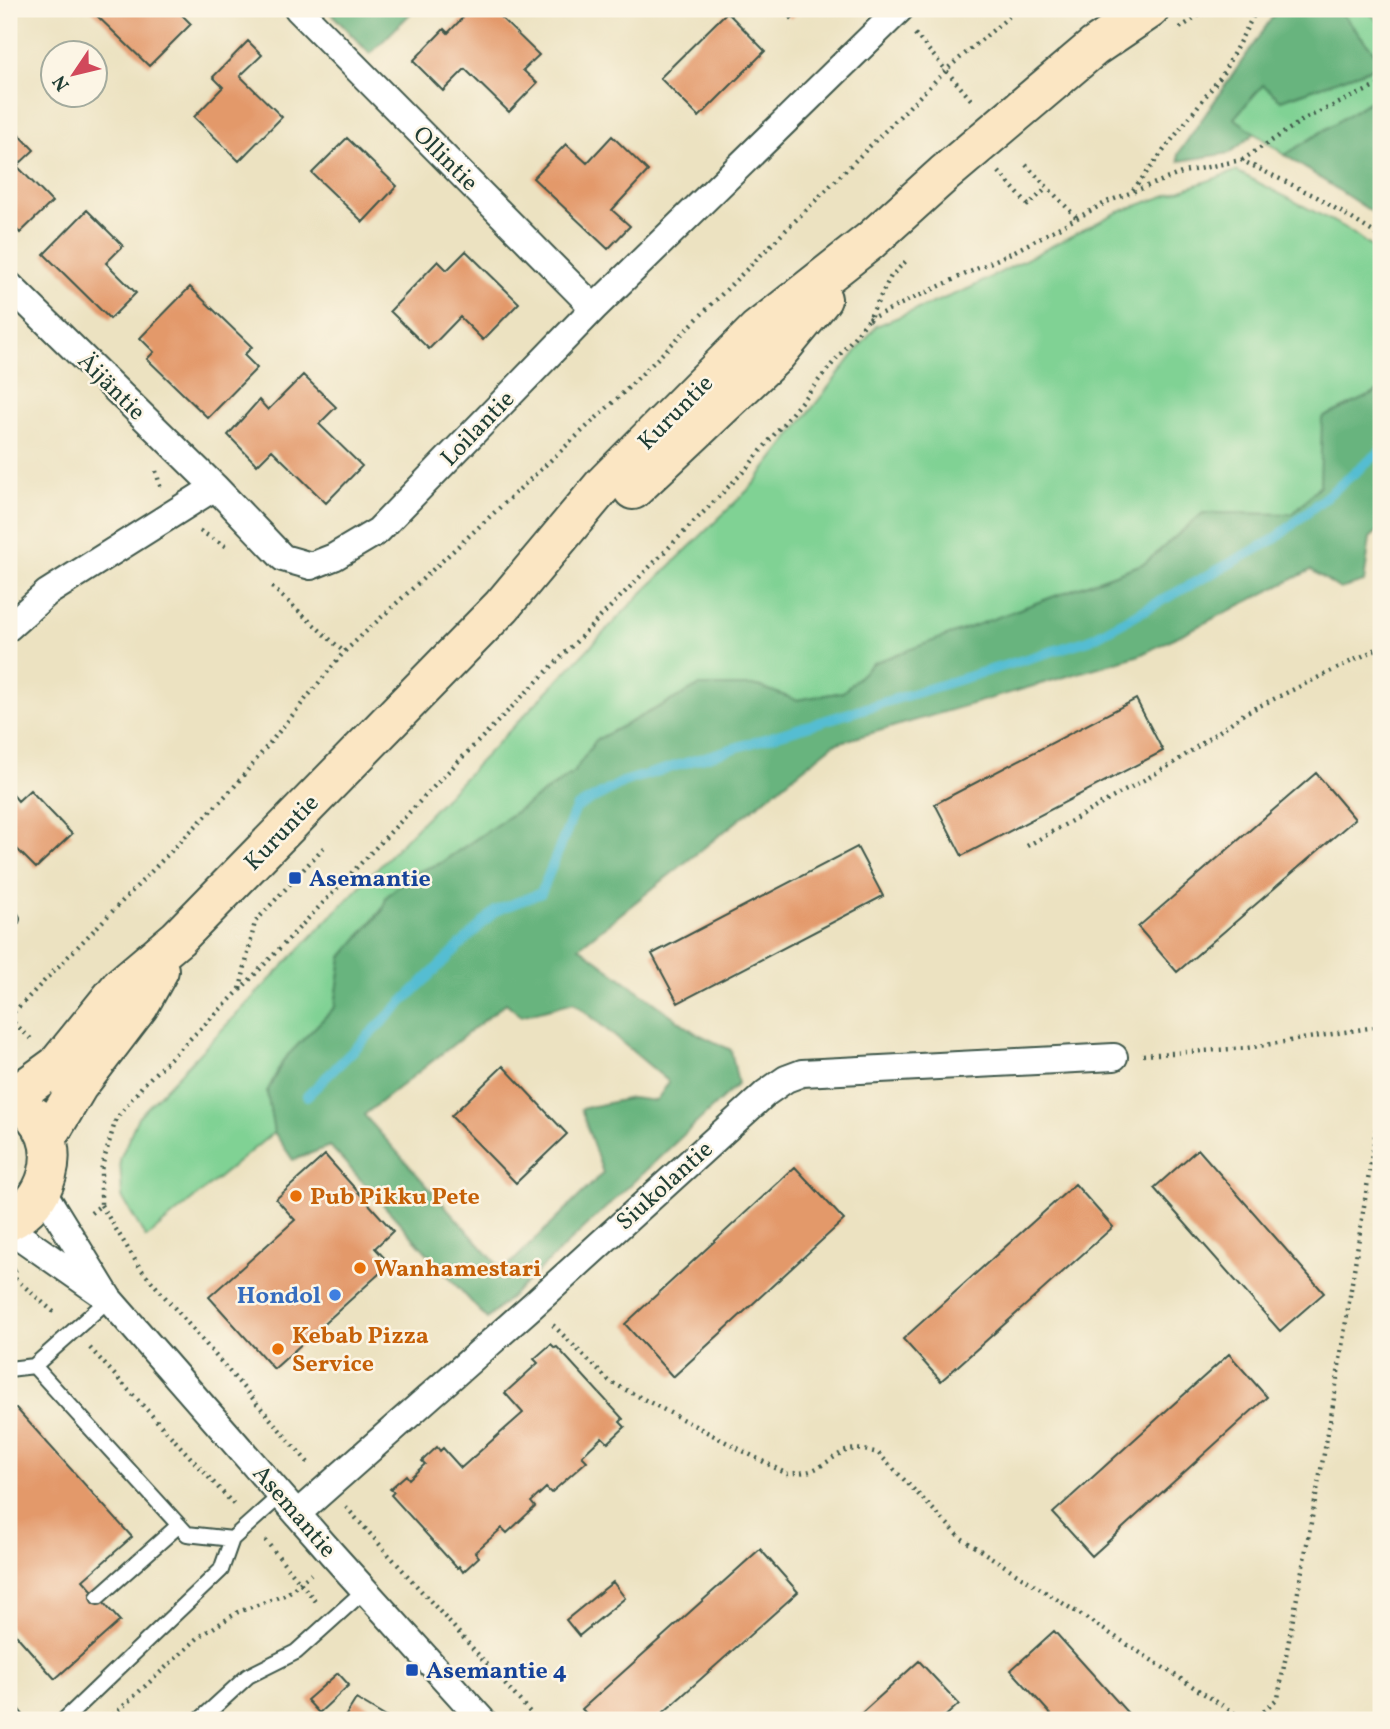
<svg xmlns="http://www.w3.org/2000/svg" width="1390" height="1729" font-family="Vollkorn,serif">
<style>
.green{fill:#80d294;stroke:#508864;stroke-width:2}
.forest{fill:#68b47e;stroke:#447859;stroke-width:2;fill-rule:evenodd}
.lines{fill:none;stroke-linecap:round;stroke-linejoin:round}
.stream{stroke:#54bdd2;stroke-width:10}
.building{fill:#e3996b}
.service-casing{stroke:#3e5649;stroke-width:18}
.minor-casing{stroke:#3e5649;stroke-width:30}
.secondary-casing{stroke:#3e5649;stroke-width:42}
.path{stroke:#3e5649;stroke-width:4.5;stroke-dasharray:2 5;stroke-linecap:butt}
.service{stroke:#fff;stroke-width:14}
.minor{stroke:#fff;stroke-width:26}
.secondary{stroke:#fbe6c3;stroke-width:38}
.transit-dot{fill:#1a4fb4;stroke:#fcf5e5;stroke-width:2.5}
.food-dot{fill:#e8710a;stroke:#fcf5e5;stroke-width:2.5}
.shop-dot{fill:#3f7fe0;stroke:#fcf5e5;stroke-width:2.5}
.labels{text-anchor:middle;stroke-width:5;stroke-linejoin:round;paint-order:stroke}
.street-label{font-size:24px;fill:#1f3d34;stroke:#fcf5e5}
.transit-label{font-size:24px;font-weight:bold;fill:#164399;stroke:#fcf5e5;text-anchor:start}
.food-label{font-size:24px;font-weight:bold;fill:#c56008;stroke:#fcf5e5;text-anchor:start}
.shop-label{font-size:24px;font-weight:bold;fill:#366cbe;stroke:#fcf5e5;text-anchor:end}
</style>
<rect width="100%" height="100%" fill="#fcf5e5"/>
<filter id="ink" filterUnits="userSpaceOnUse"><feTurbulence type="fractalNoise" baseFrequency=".0143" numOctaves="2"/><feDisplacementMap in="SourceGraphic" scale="14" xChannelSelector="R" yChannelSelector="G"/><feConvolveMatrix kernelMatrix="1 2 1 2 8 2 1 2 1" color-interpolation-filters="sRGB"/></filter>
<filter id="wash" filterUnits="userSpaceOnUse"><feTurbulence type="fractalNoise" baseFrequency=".00686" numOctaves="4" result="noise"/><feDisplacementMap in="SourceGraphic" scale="28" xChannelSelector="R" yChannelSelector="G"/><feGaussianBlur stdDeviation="1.57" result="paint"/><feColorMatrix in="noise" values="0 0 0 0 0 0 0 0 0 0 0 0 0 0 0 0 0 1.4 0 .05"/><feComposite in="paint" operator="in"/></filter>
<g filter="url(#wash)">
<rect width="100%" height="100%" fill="#ece2c1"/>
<path class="green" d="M 1338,9 L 1366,9 L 1381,24 L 1381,60 Z
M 1381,65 L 1381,94 L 1285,155 L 1234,118 L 1263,84 L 1282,100 Z
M 1236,171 L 1344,227 L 1381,254 L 1381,390 L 1323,418 L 1320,485 L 1293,514 L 1203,513 L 1145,563 L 873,663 L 843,692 L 796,700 L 758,686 L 699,686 L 597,740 L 574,772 L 439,864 L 411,874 L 342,957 L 335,1007 L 284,1059 L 267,1092 L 274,1132 L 146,1238 L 122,1197 L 120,1159 L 138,1117 L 638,597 L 751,487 L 876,326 L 970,288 L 1116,213 Z"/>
<path class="forest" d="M 327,9 L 415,9 L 370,54 Z
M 1278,9 L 1338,9 L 1381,60 L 1381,65 L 1281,100 L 1263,85 L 1234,118 L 1255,133 L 1230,153 L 1179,161 L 1178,154 Z
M 1381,94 L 1381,218 L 1285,155 Z
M 1381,390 L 1381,528 L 1370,538 L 1364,582 L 1340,589 L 1311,570 L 1140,655 L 834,744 L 579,947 L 694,1032 L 731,1050 L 738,1084 L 487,1319 L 330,1146 L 293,1160 L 274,1132 L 267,1092 L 284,1059 L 335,1007 L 342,957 L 383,910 L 386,897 L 411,874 L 439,864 L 573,773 L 596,740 L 699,686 L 758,686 L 796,700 L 843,692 L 873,663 L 1145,563 L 1203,513 L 1293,514 L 1320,485 L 1322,418 ZM 574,1002 L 669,1082 L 656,1101 L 631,1098 L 581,1109 L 603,1173 L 503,1271 L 364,1115 L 506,1003 L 521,1016 Z"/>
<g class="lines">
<path class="stream" d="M 307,1096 L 495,911 L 541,893 L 576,808 L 623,782 L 1089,640 L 1275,539 L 1381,451"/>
</g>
<g id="blocks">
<path class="building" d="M 90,9 L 176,9 L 191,24 L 149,66 Z
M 471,9 L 492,9 L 539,55 L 523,70 L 537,83 L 509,112 L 465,69 L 443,91 L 413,61 L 444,29 L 448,33 Z
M 781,9 L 801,9 L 791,19 Z
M 727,12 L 765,51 L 699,117 L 660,78 Z
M 248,41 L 262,55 L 240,76 L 282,117 L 239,161 L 194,117 L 223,87 L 213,77 Z
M 9,124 L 34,150 L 17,166 L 52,202 L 20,233 L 9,222 Z
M 612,136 L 648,171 L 612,210 L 630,226 L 608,249 L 533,178 L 566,144 L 587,163 Z
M 347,138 L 397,186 L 363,222 L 312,173 Z
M 87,210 L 123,246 L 106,263 L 136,293 L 110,319 L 44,254 Z
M 466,251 L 519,303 L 483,340 L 460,317 L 429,349 L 390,311 L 438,261 L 447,270 Z
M 190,287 L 252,347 L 244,355 L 257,368 L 208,418 L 147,359 L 154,352 L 140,338 Z
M 303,375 L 336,407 L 319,424 L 362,466 L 326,503 L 272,450 L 257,465 L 228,435 L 259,400 L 268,410 Z
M 1136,699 L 1163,751 L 962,856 L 935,804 Z
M 1316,773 L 1355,819 L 1177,972 L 1138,927 Z
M 9,790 L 18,801 L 30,790 L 72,834 L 36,868 L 12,844 L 9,847 Z
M 857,847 L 883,896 L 678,1003 L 652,954 Z
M 503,1066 L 567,1134 L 516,1183 L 451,1116 Z
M 1198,1149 L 1324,1293 L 1280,1331 L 1154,1188 Z
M 325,1155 L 393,1231 L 375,1248 L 390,1264 L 274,1369 L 209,1297 L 295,1220 L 276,1199 Z
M 795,1167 L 844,1220 L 673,1377 L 625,1324 Z
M 1075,1184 L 1113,1227 L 941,1381 L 903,1339 Z
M 551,1344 L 555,1348 L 557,1347 L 623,1419 L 620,1422 L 625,1427 L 608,1443 L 602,1437 L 582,1456 L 587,1461 L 551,1493 L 546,1488 L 531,1502 L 535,1507 L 507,1533 L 502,1528 L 475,1552 L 479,1557 L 463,1572 L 459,1566 L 457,1568 L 391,1495 L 394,1492 L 390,1489 L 406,1475 L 409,1479 L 425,1464 L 422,1461 L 437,1447 L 440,1451 L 443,1448 L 461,1468 L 523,1413 L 505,1393 L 538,1363 L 534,1359 Z
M 1229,1354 L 1267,1397 L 1092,1556 L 1053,1513 Z
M 9,1408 L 16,1408 L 132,1537 L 83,1580 L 120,1621 L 55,1679 L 9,1627 Z
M 760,1549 L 798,1592 L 655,1720 L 592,1720 L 582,1709 Z
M 613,1582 L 625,1598 L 579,1636 L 566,1620 Z
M 1054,1631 L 1134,1720 L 1056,1720 L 1011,1670 Z
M 919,1661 L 959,1704 L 941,1720 L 854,1720 Z
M 338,1673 L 349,1685 L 319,1713 L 307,1700 Z
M 356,1699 L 391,1720 L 343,1720 Z"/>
</g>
</g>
<g filter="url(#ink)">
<use href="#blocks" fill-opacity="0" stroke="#3e5649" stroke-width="2"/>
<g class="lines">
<g class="service-casing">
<path id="service" d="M 9,915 L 12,919
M 34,1366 L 109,1299
M 9,1369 L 34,1366 L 187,1534 L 232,1539 L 281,1495
M 98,1597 L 179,1525
M 9,1710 L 17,1720
M 64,1720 L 221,1570 L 232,1539
M 200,1720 L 248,1676 L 296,1652 L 365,1590"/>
</g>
<g class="minor-casing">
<path id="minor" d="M 298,9 L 594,308
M 9,285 L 215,487 L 283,558 L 311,566 L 334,557 L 378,531 L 594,308 L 900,9
M 9,627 L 47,593 L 215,487
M 42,1190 L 109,1299 L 333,1555 L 482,1720
M 9,1229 L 102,1294
M 298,1513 L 533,1305 L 766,1093 L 786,1079 L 802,1073 L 1114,1057"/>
</g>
<g class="secondary-casing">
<path id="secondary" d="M 633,490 L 776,355 L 822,299
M 13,1097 L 57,1065 L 121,986 L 178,938 L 502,606 L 604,484 L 757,330 L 870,241 L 944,174 L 1094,47 L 1150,9
M 47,1138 L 78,1086 L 139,1006 L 159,970
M 9,1221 C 47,1203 64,1151 35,1117"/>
</g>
<path class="path" d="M 1180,28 L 1208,9
M 915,34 L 973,102
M 1242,160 L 1306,118 L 1381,84
M 1026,165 L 1076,217
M 999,172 L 1028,205 L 1047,188
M 1133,190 L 1222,75 L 1257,9
M 869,319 L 1013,252 L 1109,201 L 1184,172 L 1241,160 L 1317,197 L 1381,237
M 156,471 L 161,489
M 200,531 L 229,548
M 272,587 L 344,652
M 1027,846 L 1174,763 L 1245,713 L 1381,647
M 240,989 L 255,922 L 325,846
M 9,1017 L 233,788 L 344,652 L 621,395 L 947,69 L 1018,9
M 9,1018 L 31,1039
M 1143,1055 L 1247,1048 L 1381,1026
M 101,1205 L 140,1268 L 311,1466
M 91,1213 L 101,1205 L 101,1170 L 116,1119 L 144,1084 L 240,990 L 444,776 L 746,469 L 869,319 L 891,276 L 907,260
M 9,1274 L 17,1269
M 10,1274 L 57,1315
M 553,1325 L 609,1381 L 787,1474 C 794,1473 803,1473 810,1471 C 840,1459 839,1442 878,1453 L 961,1538 L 1245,1720
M 90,1348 L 236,1507
M 346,1507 L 537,1720
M 265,1540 L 317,1603
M 108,1720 L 199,1637 L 238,1612 L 287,1594 L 311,1574
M 1253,1720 L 1278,1698 L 1332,1411 L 1381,1097"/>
<use href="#service" class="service"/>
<use href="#minor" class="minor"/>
<use href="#secondary" class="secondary"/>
</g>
</g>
<g class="transit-dot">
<rect x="288" y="871" width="14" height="14" rx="3.5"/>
<rect x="405" y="1663" width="14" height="14" rx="3.5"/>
</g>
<g class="food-dot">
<circle cx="296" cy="1196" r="7"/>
<circle cx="360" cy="1268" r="7"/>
<circle cx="278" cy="1349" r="7"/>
</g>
<circle class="shop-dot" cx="335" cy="1295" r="7"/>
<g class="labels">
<g class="street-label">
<text transform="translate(446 158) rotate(45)" y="8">Ollintie</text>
<text transform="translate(112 386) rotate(45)" y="8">Äijäntie</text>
<text transform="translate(675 412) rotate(-45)" y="8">Kuruntie</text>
<text transform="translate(477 428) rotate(-46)" y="8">Loilantie</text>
<text transform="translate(281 832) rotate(-46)" y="8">Kuruntie</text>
<text transform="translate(664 1185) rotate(-42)" y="8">Siukolantie</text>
<text transform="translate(295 1511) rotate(49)" y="8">Asemantie</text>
</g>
<g class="transit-label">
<text x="309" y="886">Asemantie</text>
<text x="426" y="1678">Asemantie 4</text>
</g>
<g class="food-label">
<text x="310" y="1204">Pub Pikku Pete</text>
<text x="374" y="1276">Wanhamestari</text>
<text x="292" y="1343">Kebab Pizza<tspan x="292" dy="28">Service</tspan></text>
</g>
<g class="shop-label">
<text x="321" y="1303">Hondol</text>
</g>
</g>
<rect width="1390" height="1729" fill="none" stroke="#fcf5e5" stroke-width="35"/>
<g transform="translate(74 74) rotate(235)"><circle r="33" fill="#fcf5e5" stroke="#a4ab9e" stroke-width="2"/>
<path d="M0-5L12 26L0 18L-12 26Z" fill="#d1495b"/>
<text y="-10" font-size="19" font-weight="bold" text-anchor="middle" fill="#1f3d34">N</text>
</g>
</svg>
